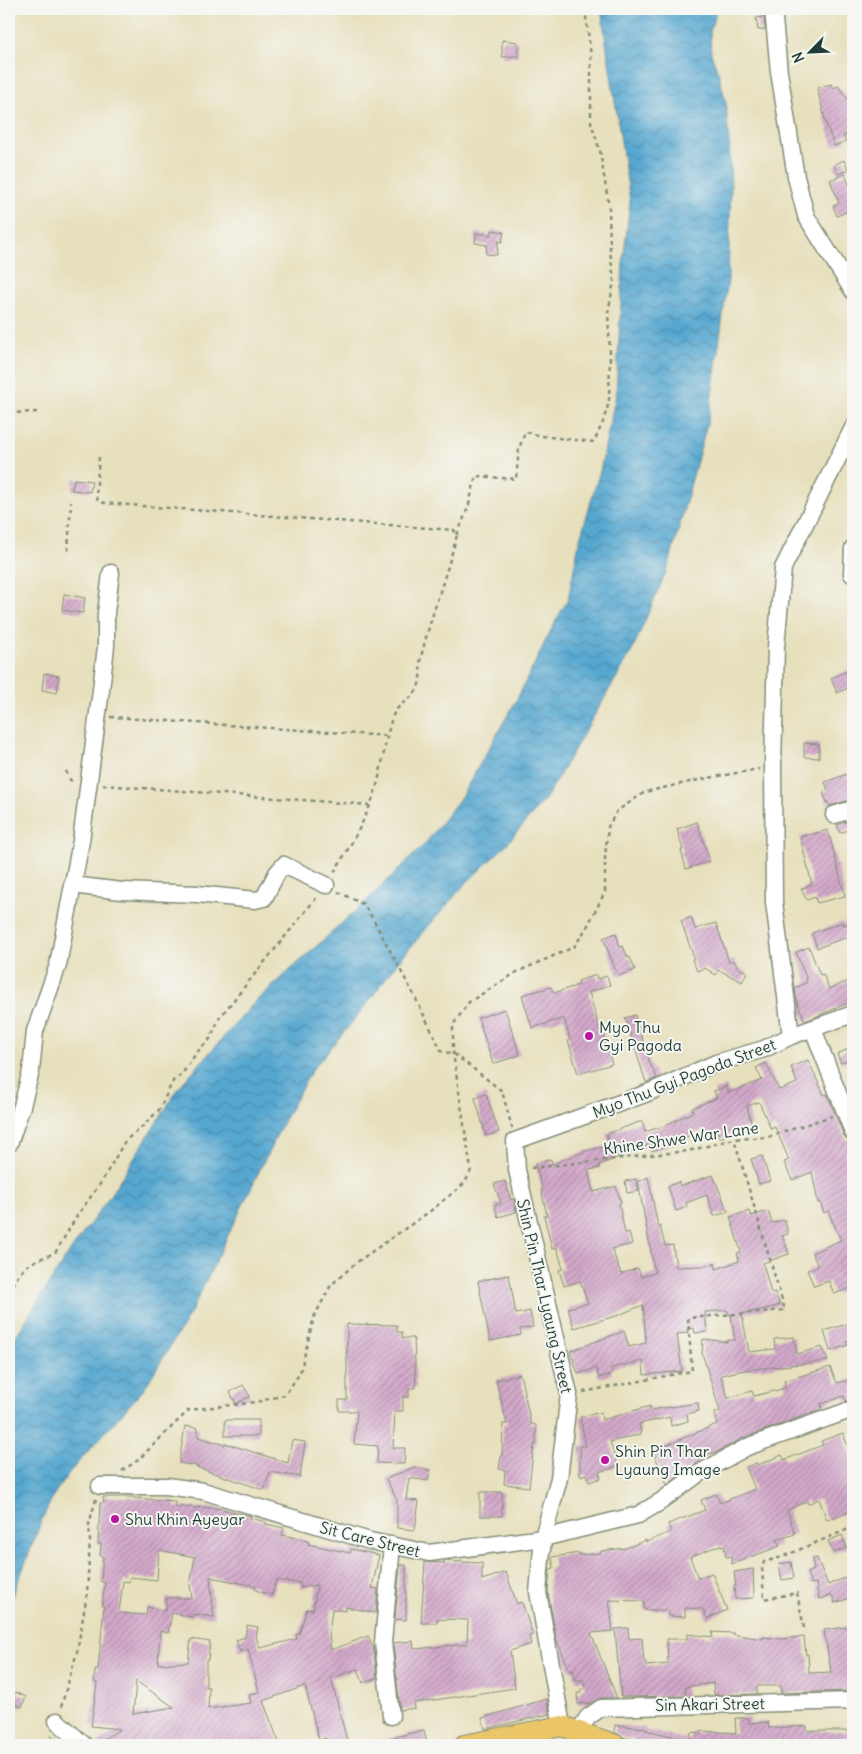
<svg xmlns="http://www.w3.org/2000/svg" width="862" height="1754" font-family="Delius,sans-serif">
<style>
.water{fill:url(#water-waves);stroke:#3a7282}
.building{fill:url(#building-hatch);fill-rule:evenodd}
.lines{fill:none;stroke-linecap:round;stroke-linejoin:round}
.minor-casing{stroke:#838e78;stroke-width:19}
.major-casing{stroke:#838e78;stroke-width:22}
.path{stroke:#838e78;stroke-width:2.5;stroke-dasharray:4 4;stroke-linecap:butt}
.minor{stroke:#fff;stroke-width:16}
.major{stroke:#eac669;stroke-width:20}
.poi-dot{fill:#b5179e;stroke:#f6f6f2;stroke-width:2}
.labels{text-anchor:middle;stroke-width:4;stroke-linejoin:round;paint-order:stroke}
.poi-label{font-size:16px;fill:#1f3d34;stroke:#f6f6f2;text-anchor:start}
.street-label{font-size:16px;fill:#1f3d34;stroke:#f6f6f2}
</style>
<defs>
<pattern id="water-waves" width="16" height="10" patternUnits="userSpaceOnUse" patternTransform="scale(1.25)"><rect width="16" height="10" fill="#56a7d0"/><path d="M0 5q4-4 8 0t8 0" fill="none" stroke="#4789aa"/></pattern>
<pattern id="building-hatch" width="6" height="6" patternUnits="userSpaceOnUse" patternTransform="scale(1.25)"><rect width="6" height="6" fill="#d4a9cb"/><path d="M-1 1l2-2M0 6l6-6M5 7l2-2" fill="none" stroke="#ab8ba6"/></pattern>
</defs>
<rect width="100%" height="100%" fill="#f6f6f2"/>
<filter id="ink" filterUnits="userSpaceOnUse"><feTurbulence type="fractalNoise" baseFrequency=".02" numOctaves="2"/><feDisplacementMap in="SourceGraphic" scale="10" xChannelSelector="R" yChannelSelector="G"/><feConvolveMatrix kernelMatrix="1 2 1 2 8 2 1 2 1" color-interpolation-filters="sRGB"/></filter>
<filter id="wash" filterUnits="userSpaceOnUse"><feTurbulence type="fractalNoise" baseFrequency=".0096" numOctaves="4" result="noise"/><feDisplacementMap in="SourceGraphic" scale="20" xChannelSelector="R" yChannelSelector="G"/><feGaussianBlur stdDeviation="1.12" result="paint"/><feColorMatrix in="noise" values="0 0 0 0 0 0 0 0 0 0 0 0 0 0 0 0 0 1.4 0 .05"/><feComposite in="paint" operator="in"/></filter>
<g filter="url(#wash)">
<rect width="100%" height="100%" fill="#e7e0bd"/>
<path class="water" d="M 601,9 L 717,9 L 710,31 L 711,53 L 719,75 L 726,103 L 729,142 L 731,188 L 728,280 L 709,416 L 669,565 L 632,651 L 546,798 L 505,846 L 465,884 L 397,963 L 364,1008 L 312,1070 L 284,1120 L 190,1314 L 144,1389 L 75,1466 L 56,1491 L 43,1517 L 9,1605 L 9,1347 L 64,1260 L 107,1200 L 180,1086 L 255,1002 L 363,904 L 425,844 L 461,797 L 517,699 L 556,620 L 568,600 L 579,542 L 600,471 L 616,394 L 623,264 L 630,201 Z"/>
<g id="blocks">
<path class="building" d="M 764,17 L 765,29 L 758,30 L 756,18 Z
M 502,40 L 518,42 L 518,56 L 502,57 Z
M 831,84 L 833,88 L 838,86 L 853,106 L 853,132 L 843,136 L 846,141 L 834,146 L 826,123 L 817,88 Z
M 844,160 L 848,170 L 838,174 L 834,165 Z
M 845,174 L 853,196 L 853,209 L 837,216 L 833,206 L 839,203 L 830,180 Z
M 492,230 L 504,232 L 502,242 L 498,241 L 497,255 L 486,254 L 487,245 L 475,243 L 476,233 L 491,235 Z
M 74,479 L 92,481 L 90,492 L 72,490 Z
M 64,594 L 85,598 L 83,613 L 62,610 Z
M 853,668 L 853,686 L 837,693 L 831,678 Z
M 44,673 L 59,676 L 57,693 L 42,690 Z
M 804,743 L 819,744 L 819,758 L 804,757 Z
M 847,774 L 853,791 L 853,799 L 830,806 L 828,802 L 827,803 L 823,792 L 828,790 L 825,782 Z
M 853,819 L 853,828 L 840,833 L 837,825 Z
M 697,822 L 710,861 L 686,869 L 681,850 L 683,850 L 677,829 Z
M 828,830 L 845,896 L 817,903 L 815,897 L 807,900 L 801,889 L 812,884 L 800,837 Z
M 691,917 L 695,929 L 716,923 L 729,962 L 734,960 L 738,968 L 747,972 L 742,982 L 719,970 L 716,975 L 705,968 L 697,971 L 692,959 L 694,958 L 681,921 Z
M 843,922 L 844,925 L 853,922 L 853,935 L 817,948 L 812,933 Z
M 616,933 L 620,947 L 623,946 L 628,958 L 630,957 L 635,970 L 618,976 L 603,938 Z
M 809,947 L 820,975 L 823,974 L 829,989 L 853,979 L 853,1001 L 805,1021 L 797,1002 L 795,988 L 806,983 L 807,980 L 796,952 Z
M 596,975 L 597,979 L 607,976 L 610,985 L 589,992 L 600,1031 L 602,1030 L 612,1064 L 578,1074 L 568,1040 L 570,1039 L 564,1018 L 532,1028 L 522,995 L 551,987 L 554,993 L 579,985 L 578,981 Z
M 505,1009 L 520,1055 L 493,1064 L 478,1018 Z
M 635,1015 L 651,1067 L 652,1067 L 657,1078 L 646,1082 L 625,1018 Z
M 853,1047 L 853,1058 L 841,1063 L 837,1054 Z
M 808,1060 L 824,1095 L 827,1094 L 844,1136 L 847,1140 L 853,1142 L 853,1287 L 834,1294 L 829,1281 L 814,1286 L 807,1270 L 818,1266 L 812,1253 L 841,1240 L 828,1211 L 824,1213 L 820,1202 L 818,1203 L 812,1172 L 792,1180 L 784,1162 L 789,1160 L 775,1127 L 771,1129 L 759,1102 L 747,1106 L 752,1125 L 720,1138 L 718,1132 L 706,1137 L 703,1130 L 684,1138 L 685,1140 L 652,1151 L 649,1145 L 599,1165 L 600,1168 L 588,1170 L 593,1192 L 616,1186 L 621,1203 L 619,1204 L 625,1233 L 629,1232 L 632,1244 L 612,1249 L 621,1274 L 638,1268 L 641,1277 L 655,1273 L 638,1182 L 648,1177 L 658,1226 L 660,1226 L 665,1246 L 673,1245 L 676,1267 L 702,1266 L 715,1263 L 716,1269 L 739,1261 L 737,1253 L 741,1252 L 730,1217 L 749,1211 L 751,1216 L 768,1211 L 772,1223 L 785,1220 L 788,1234 L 782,1236 L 789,1254 L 763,1263 L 771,1293 L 775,1292 L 780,1305 L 770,1308 L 742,1314 L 749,1352 L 775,1349 L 774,1339 L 794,1337 L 797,1354 L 822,1347 L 828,1361 L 745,1370 L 721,1375 L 728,1398 L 752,1391 L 754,1396 L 786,1388 L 784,1381 L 830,1367 L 837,1383 L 853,1379 L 853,1399 L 846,1401 L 844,1396 L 821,1404 L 822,1409 L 743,1438 L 717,1452 L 698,1457 L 700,1461 L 667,1485 L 653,1451 L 717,1424 L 714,1413 L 720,1411 L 702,1353 L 703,1339 L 728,1342 L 728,1340 L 735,1340 L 731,1314 L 729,1315 L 727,1310 L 705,1312 L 707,1332 L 695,1333 L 694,1328 L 687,1329 L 688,1333 L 677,1334 L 682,1371 L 644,1375 L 643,1361 L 611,1368 L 612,1374 L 599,1378 L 596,1368 L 578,1374 L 570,1351 L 624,1331 L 629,1347 L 646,1343 L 643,1305 L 619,1315 L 574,1328 L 568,1308 L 588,1303 L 580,1281 L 564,1286 L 559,1270 L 563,1269 L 557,1248 L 552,1249 L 544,1216 L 547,1216 L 541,1189 L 542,1188 L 535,1164 L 551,1159 L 552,1164 L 586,1151 L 610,1145 L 606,1134 L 642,1121 L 645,1132 L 657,1128 L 657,1129 L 693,1112 L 692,1108 L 717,1098 L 714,1091 L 726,1086 L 729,1093 L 762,1080 L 756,1068 L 766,1063 L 779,1090 L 797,1083 L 791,1067 Z
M 486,1094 L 499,1132 L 486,1136 L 475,1098 Z
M 762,1156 L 770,1181 L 759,1184 L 751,1159 Z
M 713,1175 L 728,1212 L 714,1216 L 707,1195 L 686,1203 L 687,1207 L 676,1211 L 668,1186 L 679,1182 L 680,1186 Z
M 636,1179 L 639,1191 L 627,1193 L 625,1181 Z
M 505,1181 L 511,1200 L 514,1199 L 516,1212 L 498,1217 L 494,1205 L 501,1203 L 494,1184 Z
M 509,1275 L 516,1314 L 530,1311 L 533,1327 L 520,1329 L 521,1335 L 490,1341 L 478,1281 Z
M 853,1322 L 853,1340 L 846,1342 L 848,1345 L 830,1351 L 824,1331 Z
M 347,1324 L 397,1325 L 397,1332 L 402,1332 L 402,1338 L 414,1338 L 416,1388 L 409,1388 L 409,1397 L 403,1397 L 403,1411 L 395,1411 L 393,1448 L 405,1448 L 404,1464 L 377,1463 L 378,1446 L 354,1444 L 357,1411 L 339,1411 L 339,1400 L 347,1400 Z
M 520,1374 L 531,1424 L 536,1425 L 536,1445 L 534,1445 L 529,1487 L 504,1484 L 505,1470 L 499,1469 L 501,1456 L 502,1456 L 503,1424 L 507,1424 L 496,1380 Z
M 243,1385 L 250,1396 L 236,1404 L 230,1392 Z
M 698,1403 L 699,1411 L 687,1414 L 688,1421 L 671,1426 L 670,1417 L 639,1424 L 641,1434 L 610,1442 L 618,1466 L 599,1472 L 601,1478 L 589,1482 L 586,1474 L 580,1476 L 580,1446 L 586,1446 L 580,1417 L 601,1412 L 602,1420 L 650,1406 L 650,1410 Z
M 225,1420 L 259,1420 L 259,1436 L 225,1436 Z
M 185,1426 L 198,1428 L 198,1437 L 225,1445 L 225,1443 L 288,1463 L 292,1440 L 305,1442 L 300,1477 L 270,1472 L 264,1490 L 196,1467 L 197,1466 L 179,1463 Z
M 843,1433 L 853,1461 L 853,1510 L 827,1520 L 819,1499 L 808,1504 L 807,1501 L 787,1510 L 795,1534 L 777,1540 L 780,1546 L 732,1564 L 731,1556 L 726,1557 L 724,1546 L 721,1547 L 720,1545 L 690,1557 L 698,1578 L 712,1573 L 727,1610 L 707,1619 L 703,1609 L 685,1608 L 685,1617 L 668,1616 L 668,1610 L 644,1610 L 644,1601 L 609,1600 L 613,1631 L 591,1633 L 617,1698 L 601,1698 L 591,1703 L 578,1704 L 577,1693 L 581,1693 L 580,1690 L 585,1688 L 583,1680 L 576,1680 L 573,1670 L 570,1671 L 556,1638 L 548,1592 L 550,1569 L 554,1568 L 552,1557 L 579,1553 L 579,1555 L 601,1553 L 601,1551 L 626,1548 L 646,1540 L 646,1542 L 671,1532 L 668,1524 L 705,1510 L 701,1500 L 716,1494 L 720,1503 L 755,1489 L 746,1467 L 757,1463 L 758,1465 L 782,1455 L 784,1460 L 823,1445 L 821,1441 Z
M 414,1467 L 430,1470 L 428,1481 L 409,1478 L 406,1500 L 419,1501 L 415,1530 L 397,1528 L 397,1500 L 386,1479 Z
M 480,1492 L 502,1492 L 502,1516 L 480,1516 Z
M 103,1497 L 134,1497 L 134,1498 L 175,1501 L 175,1507 L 217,1508 L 251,1516 L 250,1518 L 266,1522 L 266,1524 L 284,1528 L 282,1535 L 302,1539 L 309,1542 L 308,1544 L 350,1553 L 351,1549 L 379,1555 L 372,1588 L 378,1589 L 376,1613 L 346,1607 L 346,1611 L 332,1609 L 329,1633 L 331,1650 L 368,1636 L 372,1646 L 373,1646 L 377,1678 L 363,1683 L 358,1669 L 331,1678 L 348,1745 L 327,1745 L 326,1738 L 319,1740 L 305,1686 L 263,1701 L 280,1745 L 94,1745 L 120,1729 L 91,1726 L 97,1683 L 94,1682 L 95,1670 L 98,1670 L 104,1606 L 102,1606 L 105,1582 L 101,1582 L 103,1556 L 100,1556 L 101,1544 L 98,1544 L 100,1503 L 104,1503 ZM 159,1550 L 195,1557 L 190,1585 L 192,1598 L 166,1598 L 166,1611 L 147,1607 L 146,1615 L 119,1613 L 123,1581 L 129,1582 L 130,1577 L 157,1580 ZM 210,1577 L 256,1586 L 255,1590 L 272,1595 L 276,1580 L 300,1583 L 301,1588 L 317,1585 L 313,1610 L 307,1609 L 299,1634 L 296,1634 L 297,1639 L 260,1648 L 256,1637 L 258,1627 L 247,1625 L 245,1637 L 236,1640 L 240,1652 L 248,1649 L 259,1692 L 249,1695 L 251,1703 L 208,1709 L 209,1687 L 206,1687 L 206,1660 L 208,1660 L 210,1642 L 191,1639 L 188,1662 L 158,1664 L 160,1631 L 168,1633 L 172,1613 L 192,1617 L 193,1614 L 214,1617 ZM 136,1681 L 174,1707 L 133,1714 Z
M 842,1535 L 847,1548 L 833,1553 L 828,1541 Z
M 817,1558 L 828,1585 L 853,1574 L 853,1597 L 835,1603 L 832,1595 L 819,1599 L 816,1583 L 811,1584 L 807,1573 L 814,1570 L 812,1559 Z
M 444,1561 L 482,1563 L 482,1580 L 506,1572 L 517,1604 L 522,1602 L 527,1618 L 533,1635 L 529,1636 L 531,1644 L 510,1651 L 515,1688 L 414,1703 L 415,1708 L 400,1710 L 393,1643 L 413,1641 L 414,1649 L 467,1644 L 468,1620 L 437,1619 L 437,1623 L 421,1623 L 425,1562 L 444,1563 Z
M 791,1562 L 794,1578 L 782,1580 L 779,1564 Z
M 400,1565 L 406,1565 L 406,1620 L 395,1619 Z
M 753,1569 L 754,1598 L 735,1599 L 734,1586 L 736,1586 L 734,1572 Z
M 853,1626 L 853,1661 L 849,1661 L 851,1691 L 781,1693 L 781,1686 L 757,1686 L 757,1694 L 714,1695 L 713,1683 L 685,1687 L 686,1696 L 621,1697 L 615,1629 L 628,1628 L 629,1639 L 642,1638 L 644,1662 L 646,1662 L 646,1666 L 668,1664 L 667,1639 L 687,1639 L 687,1634 L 713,1637 L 712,1632 L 733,1633 L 733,1634 L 737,1635 L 763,1639 L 763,1637 L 780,1639 L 804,1637 L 806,1655 L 808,1654 L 809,1673 L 831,1672 L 824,1630 Z
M 15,1692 L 26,1697 L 22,1707 L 11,1703 Z
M 547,1699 L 550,1714 L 485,1729 L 482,1718 Z
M 735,1718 L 749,1718 L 749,1723 L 768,1722 L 769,1728 L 807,1726 L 807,1731 L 853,1731 L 853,1745 L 774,1745 L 774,1740 L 747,1741 L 747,1745 L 632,1745 L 633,1739 L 625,1738 L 614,1732 L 615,1725 L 646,1728 L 645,1730 L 690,1740 L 691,1732 L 701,1733 L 702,1731 L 736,1733 Z
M 424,1730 L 427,1745 L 379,1745 L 378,1741 Z"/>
</g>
</g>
<g filter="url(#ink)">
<use href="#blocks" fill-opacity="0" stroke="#838e78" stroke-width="1"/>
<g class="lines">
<g class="minor-casing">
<path id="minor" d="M 773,9 L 779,72 L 796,177 L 806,216 L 853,291
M 852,574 L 853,548
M 834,815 L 853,809
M 72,885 L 122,891 L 197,894 L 255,900 L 264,898 L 277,873 L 284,865 L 326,885
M 813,1029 L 853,1132
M 791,1036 L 774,902 L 773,766 L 776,647 L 783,568 L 853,428
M 9,1144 L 22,1106 L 31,1071 L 35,1031 L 58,965 L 81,841 L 101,690 L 106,646 L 106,613 L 111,573
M 100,1486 L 167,1486 L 203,1491 L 370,1541 L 429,1553 L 543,1538 L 638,1515 L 660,1502 L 698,1474 L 747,1447 L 853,1409
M 391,1716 L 383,1642 L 392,1545
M 57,1721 L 84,1745
M 562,1726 L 538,1592 L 543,1538 L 559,1478 L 569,1394 L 517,1170 L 515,1141 L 645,1094 L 716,1063 L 764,1049 L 791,1036 L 853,1014
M 578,1732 L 588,1717 L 601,1708 L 853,1701"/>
</g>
<g class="major-casing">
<path id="major" d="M 464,1745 L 562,1726 L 616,1745"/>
</g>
<path class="path" d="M 9,413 L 38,412
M 99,457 L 96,496 L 98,500 L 104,503 L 454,530 L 457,535 C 446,576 431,616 421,657 C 419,666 422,678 418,687 C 413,701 397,702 392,718 C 385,740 383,763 377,785 C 368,817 350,846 333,874
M 457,535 L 468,508 L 476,476 L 516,479 L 519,449 L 525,432 L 541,436 L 594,442 L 603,422 L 609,402 L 610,353 L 608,313 L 614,281 L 610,250 L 609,207 L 600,151 L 591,122 L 591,56 L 585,9
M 68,551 L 71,502
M 110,717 L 387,736
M 66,771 C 68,776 69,781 75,783
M 103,785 L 369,805
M 338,892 L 363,904 L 373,919 L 415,997 L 442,1052 L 453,1053 L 502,1091 L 512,1128
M 531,1168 L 688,1151 L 734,1139 L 768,1137 L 832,1116
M 9,1293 C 24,1264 24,1265 55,1253 L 77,1216 L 102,1181 L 125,1141 L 143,1126 L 159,1110 L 173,1081 L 182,1074 L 197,1052 L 210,1039 L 220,1017 L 317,897
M 583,1392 L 692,1371 L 688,1318 L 785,1310 L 734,1139
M 122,1471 L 138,1460 L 189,1410 L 256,1402 L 285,1395 L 300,1373 L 314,1317 L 331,1285 L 357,1262 L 429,1212 L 465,1183 L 471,1170 L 453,1053 L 453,1025 L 469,1002 L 517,972 L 574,947 L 587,927 L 605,892 L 605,858 L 608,827 L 617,811 L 645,792 L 703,779 L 759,769
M 804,1628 L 797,1593 L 764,1599 L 762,1567 L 764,1562 L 782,1557 L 853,1527
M 61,1707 L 77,1652 L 87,1594 L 90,1540 L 89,1524 L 96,1499
M 49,1745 L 52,1736"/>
<use href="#minor" class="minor"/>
<use href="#major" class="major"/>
</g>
</g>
<g class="poi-dot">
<circle cx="589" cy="1036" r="5"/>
<circle cx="605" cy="1460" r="5"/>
<circle cx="115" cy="1519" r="5"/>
</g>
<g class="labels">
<g class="poi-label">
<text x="599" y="1033">Myo Thu<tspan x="599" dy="18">Gyi Pagoda</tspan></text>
<text x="615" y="1457">Shin Pin Thar<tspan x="615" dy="18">Lyaung Image</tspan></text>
<text x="125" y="1525">Shu Khin Ayeyar</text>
</g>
<g class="street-label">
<text transform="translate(684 1078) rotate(-21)" y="6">Myo Thu Gyi Pagoda Street</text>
<text transform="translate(681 1138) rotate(-8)" y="6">Khine Shwe War Lane</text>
<text transform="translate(545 1296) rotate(77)" y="6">Shin Pin Thar Lyaung Street</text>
<text transform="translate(370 1539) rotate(14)" y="6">Sit Care Street</text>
<text transform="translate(710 1704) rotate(-1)" y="6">Sin Akari Street</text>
</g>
</g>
<rect width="862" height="1754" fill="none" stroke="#f6f6f2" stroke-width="30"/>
<g transform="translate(810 52) rotate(246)" stroke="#f6f6f2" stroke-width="4" paint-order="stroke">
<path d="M0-4L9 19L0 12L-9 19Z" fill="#1f3d34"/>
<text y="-8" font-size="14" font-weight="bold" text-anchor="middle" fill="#1f3d34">N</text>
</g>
</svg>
